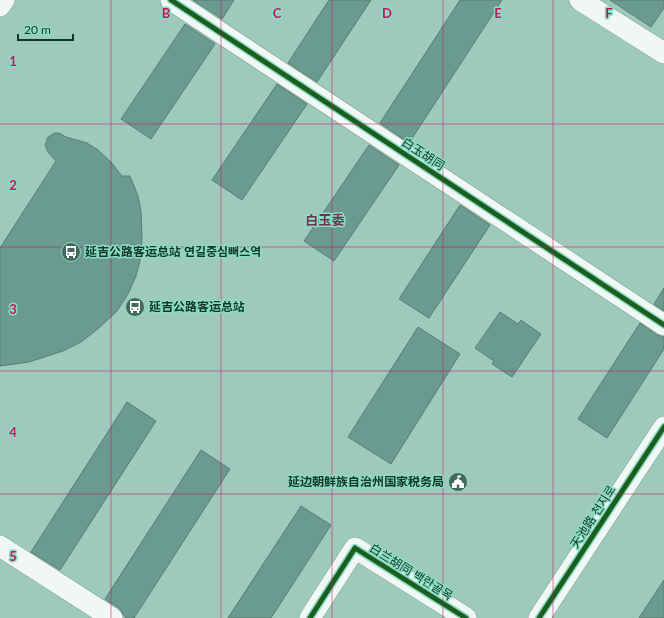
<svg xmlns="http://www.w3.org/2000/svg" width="664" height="618" font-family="Lato,'Noto Sans SC','Noto Sans KR',sans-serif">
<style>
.building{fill:#6a9b8e;stroke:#5c7c73}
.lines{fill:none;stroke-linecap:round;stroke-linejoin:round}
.minor-casing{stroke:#7ba095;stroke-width:22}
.minor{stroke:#f0f7f5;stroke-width:21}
.cycleway-casing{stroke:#8bdcc3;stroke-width:8}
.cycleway{stroke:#1b5e20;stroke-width:5}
.grid{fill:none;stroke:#c2185b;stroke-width:1;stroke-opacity:0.55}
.labels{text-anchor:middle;stroke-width:3;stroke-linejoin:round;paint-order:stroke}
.street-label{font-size:12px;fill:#12352b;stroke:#8bdcc3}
.poi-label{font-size:12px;font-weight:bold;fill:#12352b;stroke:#8bdcc3;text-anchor:start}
.neighbourhood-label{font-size:13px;font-weight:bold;fill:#71304f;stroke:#8bdcc3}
.grid-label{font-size:13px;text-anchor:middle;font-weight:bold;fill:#c2185b;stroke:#8bdcc3;stroke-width:3;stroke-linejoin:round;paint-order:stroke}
</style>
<rect width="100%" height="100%" fill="#9dcabc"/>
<path class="building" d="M 193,0 L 234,0 L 222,19 Z
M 329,0 L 371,0 L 317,82 L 288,63 Z
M 460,0 L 502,0 L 409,143 L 380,123 Z
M 610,0 L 664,0 L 664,8 L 651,27 Z
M 185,24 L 215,44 L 151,139 L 121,119 Z
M 277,84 L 307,104 L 242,200 L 212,180 Z
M 55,133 L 59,133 L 66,137 L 87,143 L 98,150 L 111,162 L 122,176 L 130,176 L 138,196 L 141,211 L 142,237 L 141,257 L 136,276 L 128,294 L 117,311 L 99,328 L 81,342 L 63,351 L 29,362 L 0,366 L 0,248 L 56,161 L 48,152 L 45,145 L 48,137 Z
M 369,145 L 399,165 L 334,261 L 304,241 Z
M 460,205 L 490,225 L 429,318 L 399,299 Z
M 664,288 L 664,311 L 654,304 Z
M 500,312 L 518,324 L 521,320 L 541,334 L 512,377 L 492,364 L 494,361 L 475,348 Z
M 640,323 L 657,335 L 664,337 L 664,349 L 607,438 L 578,419 Z
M 418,327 L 460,354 L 391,464 L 348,437 Z
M 127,402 L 156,421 L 60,570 L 31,552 Z
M 201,450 L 230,469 L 134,618 L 126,618 L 124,616 L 122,612 L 119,608 L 105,599 Z
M 301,506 L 331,525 L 271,618 L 228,618 Z
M 664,580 L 664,618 L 639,618 Z"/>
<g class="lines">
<g class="minor-casing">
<path id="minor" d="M 171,0 L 664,325
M 580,0 L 664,53
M 0,6 L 4,0
M 0,546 L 112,618
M 310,618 L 355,548 L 466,618
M 539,618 L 664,427"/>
</g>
<use href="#minor" class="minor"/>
<g class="cycleway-casing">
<path id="cycleway" d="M 171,0 L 664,325
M 310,618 L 355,548 L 466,618
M 539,618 L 664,427"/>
</g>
<use href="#cycleway" class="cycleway"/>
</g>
<path class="grid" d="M 111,0 L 111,618M 221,0 L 221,618M 332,0 L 332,618M 443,0 L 443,618M 553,0 L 553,618M 0,124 L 664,124M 0,247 L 664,247M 0,371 L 664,371M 0,494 L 664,494"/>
<defs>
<g id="bus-disc" transform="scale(1)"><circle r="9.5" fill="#43695e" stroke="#8bdcc3"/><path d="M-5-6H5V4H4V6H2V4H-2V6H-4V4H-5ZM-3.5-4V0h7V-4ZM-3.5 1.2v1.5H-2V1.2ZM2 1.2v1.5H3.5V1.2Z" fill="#fff"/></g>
<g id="civic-disc" transform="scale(1)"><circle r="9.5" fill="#43695e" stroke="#8bdcc3"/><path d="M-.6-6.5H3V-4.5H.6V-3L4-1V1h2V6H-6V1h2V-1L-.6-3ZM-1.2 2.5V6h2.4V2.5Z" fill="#fff"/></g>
</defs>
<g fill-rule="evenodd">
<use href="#bus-disc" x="71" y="252"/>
<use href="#bus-disc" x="135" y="307"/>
<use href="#civic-disc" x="458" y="482"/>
</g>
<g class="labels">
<g class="street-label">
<text transform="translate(423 154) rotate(33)" y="4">白玉胡同</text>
<text transform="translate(593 517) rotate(-57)" y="4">天池路 천지로</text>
<text transform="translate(411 572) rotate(32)" y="4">白兰胡同 백란골목</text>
</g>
<g class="poi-label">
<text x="85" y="256">延吉公路客运总站 연길중심뻐스역</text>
<text x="149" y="311">延吉公路客运总站</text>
<text x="444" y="486" text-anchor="end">延边朝鲜族自治州国家税务局</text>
</g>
<g class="neighbourhood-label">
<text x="325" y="225">白玉委</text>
</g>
</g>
<g class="grid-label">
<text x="166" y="18">B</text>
<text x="277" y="18">C</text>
<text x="387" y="18">D</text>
<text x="498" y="18">E</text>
<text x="609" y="18">F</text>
<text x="13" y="66">1</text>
<text x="13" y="190">2</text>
<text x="13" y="314">3</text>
<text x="13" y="437">4</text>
<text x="13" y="561">5</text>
</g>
<path d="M18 34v6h55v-6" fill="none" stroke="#12352b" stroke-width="2"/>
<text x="24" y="34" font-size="12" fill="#12352b" stroke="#8bdcc3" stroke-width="3" paint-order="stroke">20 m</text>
</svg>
